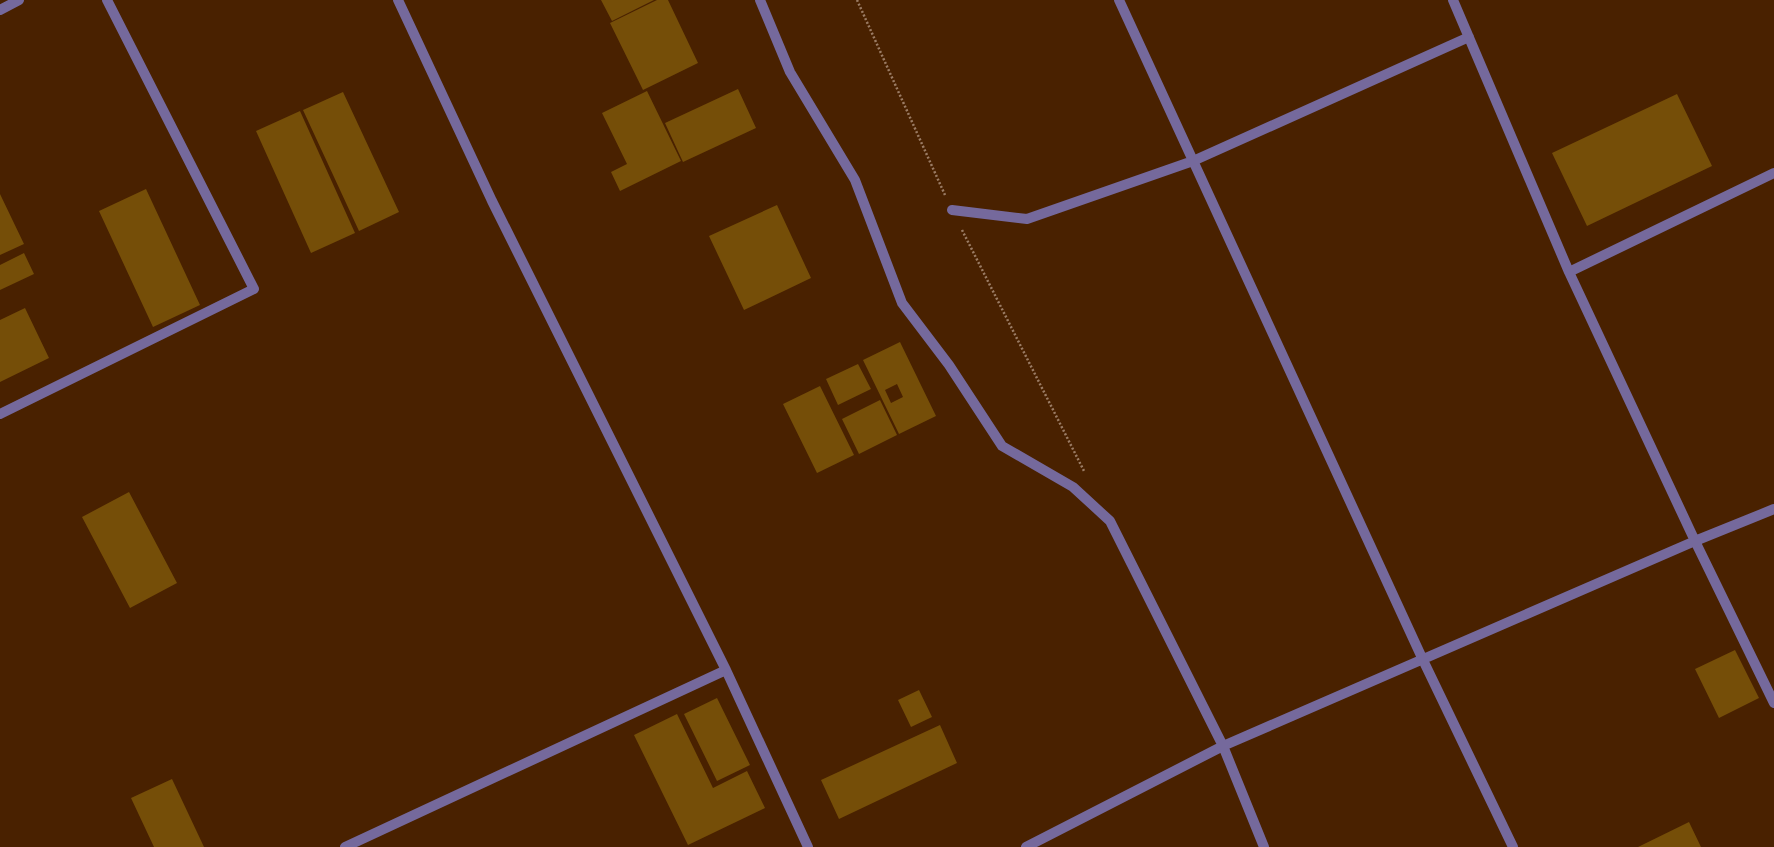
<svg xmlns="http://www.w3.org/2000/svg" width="1774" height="847" font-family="Merriweather,serif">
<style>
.building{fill:#754e08;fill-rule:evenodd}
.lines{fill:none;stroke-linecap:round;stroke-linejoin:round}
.path{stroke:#9b7c64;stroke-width:2.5;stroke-dasharray:2 2;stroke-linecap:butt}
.minor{stroke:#75699c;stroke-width:10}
</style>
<rect width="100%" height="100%" fill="#492100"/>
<path class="building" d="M 601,0 L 654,0 L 612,21 Z
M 657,0 L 668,0 L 698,63 L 643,90 L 610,23 Z
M 738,89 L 756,128 L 683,162 L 665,123 Z
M 647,91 L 681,161 L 620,191 L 611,172 L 627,164 L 602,113 Z
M 343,92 L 399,212 L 359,231 L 303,110 Z
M 1677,94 L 1712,166 L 1587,226 L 1552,153 Z
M 300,111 L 355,233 L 311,253 L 256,131 Z
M 146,189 L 200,305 L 153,327 L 99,211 Z
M 0,194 L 24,244 L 0,255 Z
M 777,205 L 811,278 L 744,310 L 709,236 Z
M 24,253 L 34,274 L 0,290 L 0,265 Z
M 25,308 L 49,358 L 0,382 L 0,320 Z
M 900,342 L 936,416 L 899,434 L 863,360 ZM 897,384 L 903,397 L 891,403 L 885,390 Z
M 858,364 L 871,389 L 838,405 L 826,379 Z
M 820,386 L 854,455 L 817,473 L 783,404 Z
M 880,400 L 897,435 L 859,454 L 842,419 Z
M 129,492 L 177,583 L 130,608 L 82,517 Z
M 1735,650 L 1759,698 L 1719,718 L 1695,669 Z
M 919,690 L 932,717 L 911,727 L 898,700 Z
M 717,698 L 750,765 L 717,781 L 684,714 Z
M 677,714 L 713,788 L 747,771 L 765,808 L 688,845 L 634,735 Z
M 940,725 L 957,763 L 839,819 L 821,780 Z
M 172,779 L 204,847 L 154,847 L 131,798 Z
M 1689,822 L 1701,847 L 1638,847 Z"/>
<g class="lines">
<path class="path" d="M 857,0 L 945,195
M 962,230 L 1084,471"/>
<path class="minor" d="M 398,0 L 492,201 L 726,670 L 808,847
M 760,0 L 790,72 L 855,180 L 902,303 L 949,365 L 1002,446 L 1073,487 L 1110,521 L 1223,746 L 1264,847
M 1119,0 L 1423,660 L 1513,847
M 1453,0 L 1569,272 L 1695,541 L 1774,703
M 0,10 L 19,0
M 952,210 L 1027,219 L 1193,161 L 1469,37
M 1569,272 L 1774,173
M 0,414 L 254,289 L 107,0
M 345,847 L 726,670
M 1026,847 L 1223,746 L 1695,541 L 1774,509"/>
</g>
</svg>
